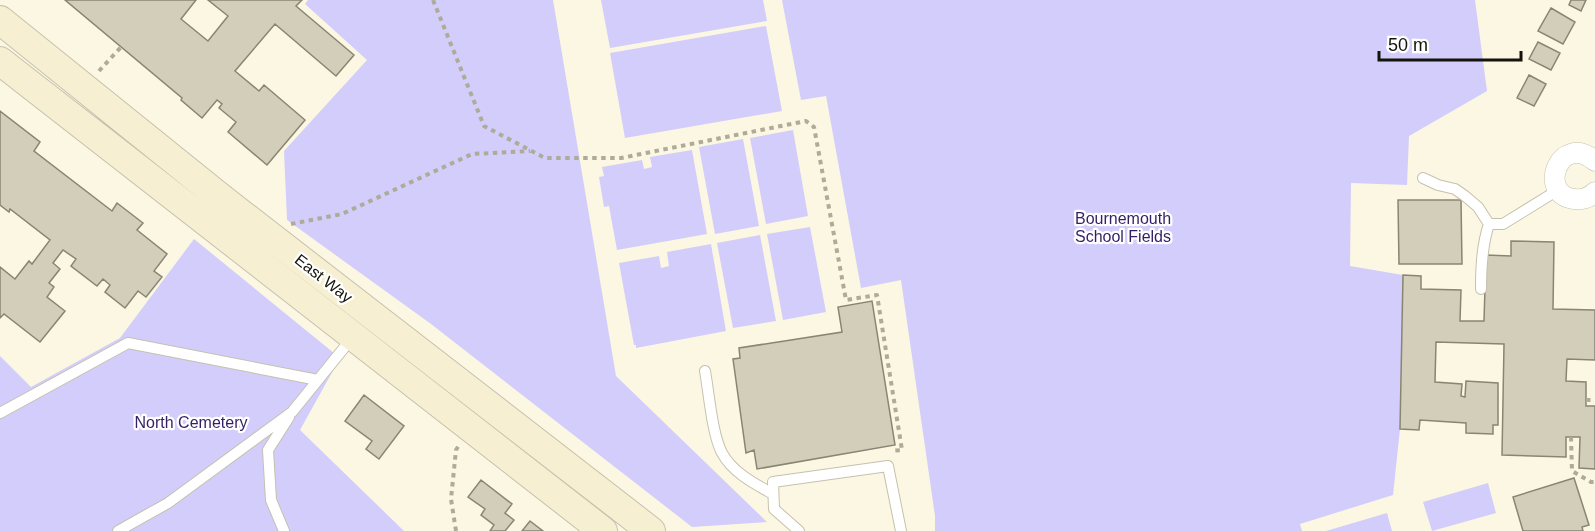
<svg xmlns="http://www.w3.org/2000/svg" width="1595" height="531" font-family="Arial,sans-serif">
<style>
.green{fill:#d3cdfb}
.building{fill:#d2ceba;stroke:#898573;stroke-width:1.5}
.lines{fill:none;stroke-linecap:round;stroke-linejoin:round}
.lane-casing{stroke:#c6c1ae;stroke-width:12}
.street-casing{stroke:#c6c1ae;stroke-width:21}
.secondary-casing{stroke:#c6c1ae;stroke-width:30}
.path{stroke:#aeab9a;stroke-width:4;stroke-dasharray:4.5 4.5;stroke-linecap:butt}
.lane{stroke:#fff;stroke-width:10}
.street{stroke:#fff;stroke-width:20}
.secondary{stroke:#f6efd1;stroke-width:28}
.labels{text-anchor:middle;stroke-width:4.5;stroke-linejoin:round;paint-order:stroke}
.park-label{font-size:16px;fill:#341f65;stroke:#fff}
.street-label{font-size:16px;fill:#14130c;stroke:#fff}
</style>
<rect width="100%" height="100%" fill="#fbf7e2"/>
<path class="green" d="M 308,0 L 553,0 L 616,376 L 767,522 L 692,527 L 431,324 L 287,220 L 284,151 L 367,60 L 305,4 Z
M 601,0 L 763,0 L 767,21 L 610,48 Z
M 782,0 L 1475,0 L 1487,91 L 1409,136 L 1407,185 L 1351,183 L 1350,266 L 1403,275 L 1400,429 L 1393,495 L 1300,524 L 1302,531 L 935,531 L 935,516 L 901,280 L 861,288 L 826,96 L 801,100 Z
M 766,26 L 782,111 L 625,138 L 610,53 Z
M 793,130 L 808,216 L 766,224 L 750,138 Z
M 743,139 L 759,226 L 715,234 L 699,147 Z
M 692,150 L 707,234 L 617,250 L 609,206 L 604,207 L 599,177 L 604,176 L 602,167 L 642,160 L 644,169 L 652,167 L 650,157 Z
M 810,227 L 826,312 L 783,320 L 767,234 Z
M 760,235 L 776,321 L 733,328 L 717,243 Z
M 194,239 L 340,358 L 300,430 L 404,531 L 0,531 L 0,356 L 31,387 L 120,338 Z
M 711,244 L 726,331 L 636,348 L 636,345 L 634,345 L 619,263 L 659,256 L 661,268 L 669,266 L 667,252 Z
M 1488,483 L 1496,513 L 1432,531 L 1423,502 Z
M 1387,513 L 1392,531 L 1326,531 Z"/>
<path class="building" d="M 65,0 L 196,0 L 181,19 L 208,41 L 228,16 L 208,0 L 302,0 L 296,6 L 354,55 L 336,76 L 275,24 L 235,71 L 259,91 L 264,85 L 305,120 L 267,165 L 228,132 L 236,122 L 219,108 L 222,104 L 217,100 L 202,118 L 181,100 L 182,98 Z
M 1571,0 L 1586,0 L 1581,11 L 1569,5 Z
M 1551,8 L 1575,22 L 1563,44 L 1538,31 Z
M 1538,42 L 1560,53 L 1551,70 L 1529,59 Z
M 1529,75 L 1546,84 L 1534,106 L 1517,98 Z
M 0,111 L 40,142 L 34,151 L 112,211 L 117,203 L 143,223 L 137,230 L 167,254 L 154,271 L 162,277 L 146,297 L 138,291 L 125,308 L 105,292 L 110,285 L 103,279 L 97,286 L 71,266 L 76,259 L 63,250 L 53,263 L 60,269 L 49,283 L 54,287 L 47,297 L 65,311 L 40,342 L 4,314 L 0,318 L 0,267 L 15,279 L 29,261 L 32,264 L 50,240 L 10,209 L 9,212 L 0,205 Z
M 1398,200 L 1461,200 L 1462,264 L 1399,264 Z
M 1511,241 L 1554,242 L 1553,309 L 1595,310 L 1595,360 L 1567,359 L 1566,381 L 1586,382 L 1586,406 L 1595,406 L 1595,469 L 1579,468 L 1580,437 L 1566,437 L 1566,457 L 1502,455 L 1504,344 L 1436,342 L 1435,382 L 1462,384 L 1461,396 L 1465,397 L 1466,381 L 1498,383 L 1498,425 L 1493,425 L 1493,434 L 1466,433 L 1466,423 L 1420,420 L 1419,430 L 1400,429 L 1403,275 L 1421,276 L 1421,289 L 1461,290 L 1460,321 L 1484,321 L 1486,255 L 1511,256 Z
M 872,301 L 895,445 L 757,469 L 754,450 L 746,453 L 733,359 L 740,358 L 739,348 L 842,332 L 838,307 Z
M 364,395 L 404,426 L 379,459 L 366,449 L 372,441 L 345,421 Z
M 1574,478 L 1589,525 L 1582,527 L 1583,531 L 1523,531 L 1513,497 Z
M 481,480 L 512,504 L 505,513 L 514,520 L 505,531 L 490,531 L 494,525 L 481,515 L 485,509 L 468,497 Z
M 530,521 L 543,531 L 522,531 Z"/>
<g class="lines">
<g class="lane-casing">
<path id="lane" d="M 1423,178 L 1438,185 L 1455,189 L 1465,196 L 1478,207 L 1489,224 L 1503,224 L 1558,190
M 1481,289 C 1481,266 1482,245 1489,224
M 705,371 C 709,393 712,434 722,453 C 733,473 755,484 773,494
M 0,413 L 128,343 L 318,380 L 352,338
M 118,531 L 168,503 L 292,412 L 318,380
M 284,531 L 271,500 L 268,450 L 289,417
M 799,531 L 774,509 L 773,482 L 888,466 L 901,531"/>
</g>
<g class="street-casing">
<path id="street" d="M 1595,161 C 1560,131 1536,194 1574,199 C 1582,200 1589,198 1595,192"/>
</g>
<g class="secondary-casing">
<path id="secondary" d="M 0,20 L 221,198 L 651,531
M 0,61 L 603,531"/>
</g>
<path class="path" d="M 433,0 L 484,126 L 545,158 L 621,158 L 806,121 L 814,127 L 846,300 L 877,295 L 902,450 L 891,451
M 99,71 L 121,47
M 291,224 L 342,214 L 472,154 L 530,151
M 1586,400 L 1595,400
M 1571,437 L 1572,471 L 1591,482 L 1595,482
M 456,531 L 451,499 L 456,450 L 459,445"/>
<use href="#lane" class="lane"/>
<use href="#street" class="street"/>
<use href="#secondary" class="secondary"/>
</g>
<g class="labels">
<g class="park-label">
<text x="1123" y="224">Bournemouth<tspan x="1123" dy="18">School Fields</tspan></text>
<text x="191" y="428">North Cemetery</text>
</g>
<g class="street-label">
<text transform="translate(324 278) rotate(38)" y="6">East Way</text>
</g>
</g>
<path d="M1379 51v9h142v-9" fill="none" stroke="#14130c" stroke-width="3"/>
<text x="1388" y="51" font-size="18" fill="#14130c" stroke="#ffffff" stroke-width="4.5" paint-order="stroke">50 m</text>
</svg>
